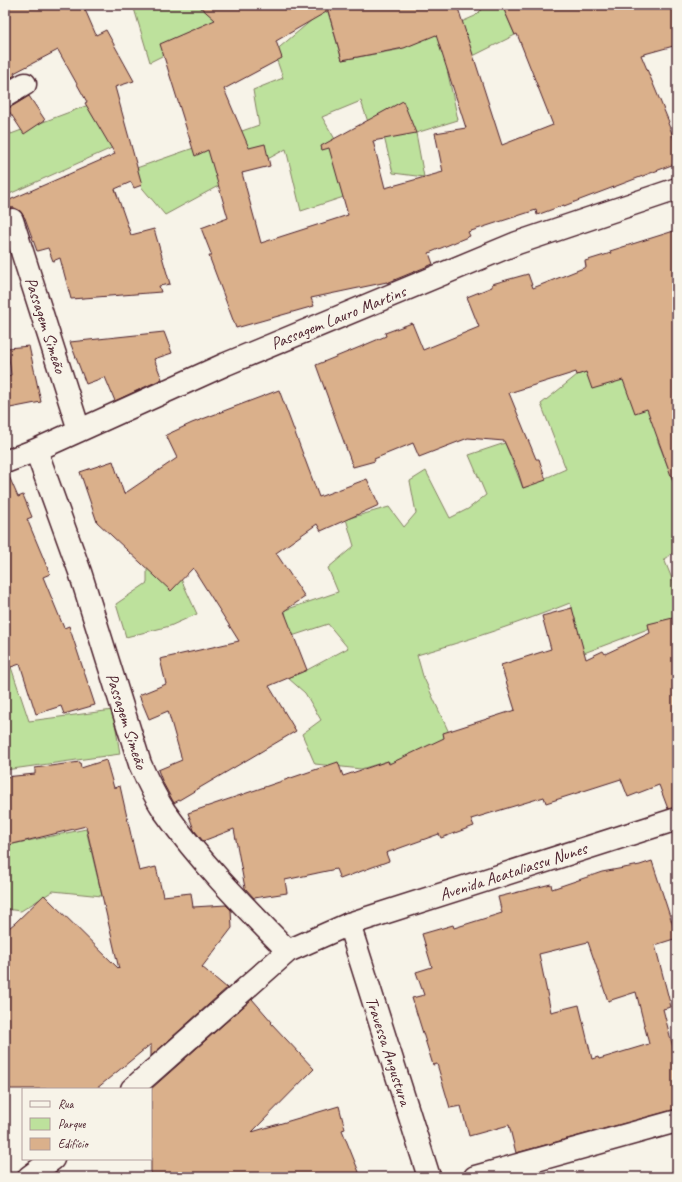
<svg xmlns="http://www.w3.org/2000/svg" width="682" height="1182" font-family="Caveat,sans-serif">
<style>
.green{fill:#bde19c;stroke:#848064}
.building{fill:#dab08b;stroke:#4a1f2b;fill-rule:evenodd}
.lines{fill:none;stroke-linecap:round;stroke-linejoin:round}
.street-casing{stroke:#4a1f2b;stroke-width:25}
.secondary-casing{stroke:#4a1f2b;stroke-width:25}
.street{stroke:#f7f3e8;stroke-width:22}
.secondary{stroke:#f7f3e8;stroke-width:22}
.labels{text-anchor:middle;stroke-width:3;stroke-linejoin:round;paint-order:stroke}
.street-label{font-size:17px;fill:#4a1f2b;stroke:#f7f3e8}
</style>
<rect width="100%" height="100%" fill="#f7f3e8"/>
<filter id="ink" filterUnits="userSpaceOnUse"><feTurbulence type="fractalNoise" baseFrequency=".025" numOctaves="2"/><feDisplacementMap in="SourceGraphic" scale="8" xChannelSelector="R" yChannelSelector="G"/><feConvolveMatrix kernelMatrix="1 2 1 2 8 2 1 2 1" color-interpolation-filters="sRGB"/></filter>
<g filter="url(#ink)">
<path class="green" d="M 133,5 L 211,5 L 218,28 L 150,62 Z
M 326,5 L 342,60 L 402,49 L 387,5 L 450,27 L 475,16 L 486,5 L 502,5 L 515,35 L 447,69 L 458,120 L 416,133 L 424,177 L 393,173 L 381,125 L 370,128 L 361,101 L 322,117 L 365,190 L 301,211 L 286,149 L 165,215 L 128,171 L 259,125 L 253,90 L 283,78 L 274,52 L 313,19 Z
M 91,104 L 125,142 L 5,196 L 5,119 L 11,134 Z
M 624,360 L 677,426 L 657,439 L 668,467 L 677,463 L 677,550 L 664,559 L 677,591 L 677,618 L 584,653 L 570,603 C 520,623 469,640 417,655 L 423,676 L 451,737 L 408,779 L 388,761 L 361,769 L 315,764 L 302,734 L 321,720 L 305,693 L 288,678 L 307,670 L 348,648 L 328,624 L 289,637 L 285,610 L 338,592 L 328,568 L 354,546 L 346,519 L 389,507 L 404,527 L 416,513 L 410,481 L 426,471 L 450,518 L 468,509 L 486,495 L 469,455 L 505,443 L 523,488 L 566,469 L 541,404 L 577,375 Z
M 147,561 L 176,568 L 197,614 L 170,626 L 126,637 L 116,604 L 147,583 Z
M 11,667 L 29,721 L 113,710 L 120,754 L 5,770 L 5,670 Z
M 86,829 L 102,896 L 53,891 L 21,911 L 5,909 L 5,833 L 8,845 Z"/>
<path class="building" d="M 5,5 L 83,5 L 96,35 L 106,30 L 134,81 L 115,87 L 142,185 L 134,188 L 131,182 L 115,189 L 131,235 L 154,229 L 170,284 L 159,286 L 161,292 L 71,299 L 60,258 L 53,261 L 48,248 L 37,251 L 25,218 L 20,211 L 14,208 L 9,208 L 5,210 L 5,202 L 115,154 L 85,103 L 87,102 L 58,50 L 14,73 L 15,75 L 5,81 Z
M 198,5 L 457,5 L 502,145 L 553,125 L 517,34 L 515,35 L 502,5 L 677,5 L 677,45 L 641,55 L 669,122 L 668,123 L 677,147 L 677,163 L 564,206 L 564,205 L 537,215 L 536,210 L 468,232 L 470,236 L 429,253 L 433,264 L 387,283 L 387,282 L 311,298 L 314,306 L 236,328 L 209,256 L 212,256 L 201,228 L 228,218 L 208,150 L 195,156 L 160,44 L 215,20 ZM 328,11 L 342,60 L 404,48 L 436,35 L 466,128 L 435,133 L 443,172 L 385,188 L 373,141 L 416,133 L 403,101 L 321,146 L 322,150 L 329,148 L 348,215 L 261,243 L 242,173 L 270,166 L 265,144 L 249,148 L 224,89 L 282,58 L 276,41 Z
M 29,96 L 45,120 L 24,134 L 7,108 L 11,107 Z
M 677,230 L 677,484 L 674,484 L 647,409 L 635,413 L 623,380 L 592,389 L 586,372 L 577,375 L 576,372 L 509,393 L 536,459 L 539,459 L 546,480 L 523,488 L 518,472 L 504,441 L 468,438 L 419,457 L 413,443 L 374,459 L 375,461 L 353,467 L 316,365 L 360,347 L 386,336 L 385,333 L 412,323 L 423,350 L 479,327 L 467,297 L 492,287 L 492,284 L 528,274 L 533,288 L 586,267 L 585,261 L 611,253 L 610,251 Z
M 164,332 L 172,353 L 154,359 L 162,379 L 115,401 L 105,377 L 86,384 L 70,342 Z
M 29,346 L 41,402 L 5,409 L 5,377 L 11,375 L 8,348 Z
M 279,390 L 319,497 L 367,479 L 379,505 L 321,531 L 317,524 L 276,553 L 305,597 L 284,611 L 307,670 L 269,686 L 296,731 L 174,803 L 163,783 L 158,770 L 182,760 L 168,711 L 149,719 L 139,695 L 166,684 L 160,659 L 239,641 L 193,568 L 171,591 L 97,522 L 80,472 L 113,461 L 124,494 L 177,458 L 166,435 L 192,423 Z
M 5,474 L 8,474 L 18,497 L 23,495 L 32,517 L 27,519 L 50,574 L 43,577 L 64,628 L 69,626 L 95,705 L 64,714 L 61,706 L 36,714 L 20,664 L 5,669 Z
M 572,608 L 586,659 L 603,651 L 605,654 L 650,633 L 648,624 L 677,617 L 677,807 L 668,809 L 659,785 L 628,797 L 621,779 L 546,803 L 544,797 L 471,819 L 474,826 L 441,838 L 439,834 L 386,853 L 389,861 L 340,879 L 336,869 L 285,880 L 287,893 L 254,898 L 245,888 L 234,829 L 203,841 L 194,830 L 188,813 L 338,762 L 343,776 L 388,761 L 389,764 L 444,738 L 443,733 L 515,710 L 501,665 L 551,649 L 542,616 Z
M 106,760 L 114,788 L 120,786 L 139,871 L 156,867 L 163,896 L 191,893 L 193,907 L 226,905 L 231,910 L 232,928 L 202,967 L 227,988 L 151,1056 L 151,1044 L 96,1089 L 5,1089 L 5,931 L 15,923 L 44,895 L 119,969 L 86,826 L 5,846 L 5,777 L 35,774 L 35,768 L 80,762 L 81,768 Z
M 652,861 L 677,938 L 655,945 L 671,1007 L 663,1009 L 677,1063 L 677,1109 L 516,1153 L 509,1125 L 469,1136 L 461,1106 L 450,1108 L 437,1064 L 433,1065 L 412,998 L 424,995 L 416,972 L 432,967 L 422,934 L 453,925 L 454,928 L 502,913 L 498,897 L 551,884 L 552,889 L 602,872 L 640,865 ZM 588,942 L 608,1001 L 636,992 L 649,1044 L 599,1059 L 598,1057 L 592,1059 L 579,1005 L 551,1012 L 539,954 Z
M 252,999 L 272,1022 L 271,1023 L 314,1069 L 252,1132 L 339,1106 L 345,1129 L 342,1130 L 361,1177 L 151,1177 L 151,1089 Z"/>
<g class="lines">
<g class="street-casing">
<path id="street" d="M 5,96 L 25,84
M 12,220 L 79,430
M 36,450 L 80,572 L 140,764 C 147,780 155,797 165,812 C 201,863 245,907 288,951
M 5,462 L 36,450 L 226,364 L 517,243 L 677,189
M 132,1089 L 288,951 L 349,924 L 677,819
M 29,1177 L 53,1159
M 475,1177 L 677,1121"/>
</g>
<g class="secondary-casing">
<path id="secondary" d="M 349,924 L 429,1177"/>
</g>
<use href="#street" class="street"/>
<use href="#secondary" class="secondary"/>
</g>
</g>
<g class="labels">
<g class="street-label">
<text transform="translate(338 317) rotate(-22)" y="6">Passagem Lauro Martins</text>
<text transform="translate(46 325) rotate(72)" y="6">Passagem Simeão</text>
<text transform="translate(127 721) rotate(72)" y="6">Passagem Simeão</text>
<text transform="translate(513 871) rotate(-18)" y="6">Avenida Acataliassu Nunes</text>
<text transform="translate(389 1051) rotate(72)" y="6">Travessa Angustura</text>
</g>
</g>
<rect width="682" height="1182" fill="none" stroke="#f7f3e8" stroke-width="20"/>
<rect x="10" y="10" width="662" height="1162" fill="none" stroke="#4a1f2b" stroke-width="1.5" filter="url(#ink)"/>
<rect x="22" y="1088" width="130" height="72" fill="#f7f3e8" stroke="#b29e9c"/>
<rect x="30" y="1101" width="20" height="6" fill="#f7f3e8" stroke="#b29e9c"/>
<text x="58" y="1108" font-size="12" fill="#4a1f2b">Rua</text>
<rect x="30" y="1118" width="20" height="12" fill="#bde19c" stroke="#b29e9c"/>
<text x="58" y="1128" font-size="12" fill="#4a1f2b">Parque</text>
<rect x="30" y="1138" width="20" height="12" fill="#dab08b" stroke="#b29e9c"/>
<text x="58" y="1148" font-size="12" fill="#4a1f2b">Edifício</text>
</svg>
